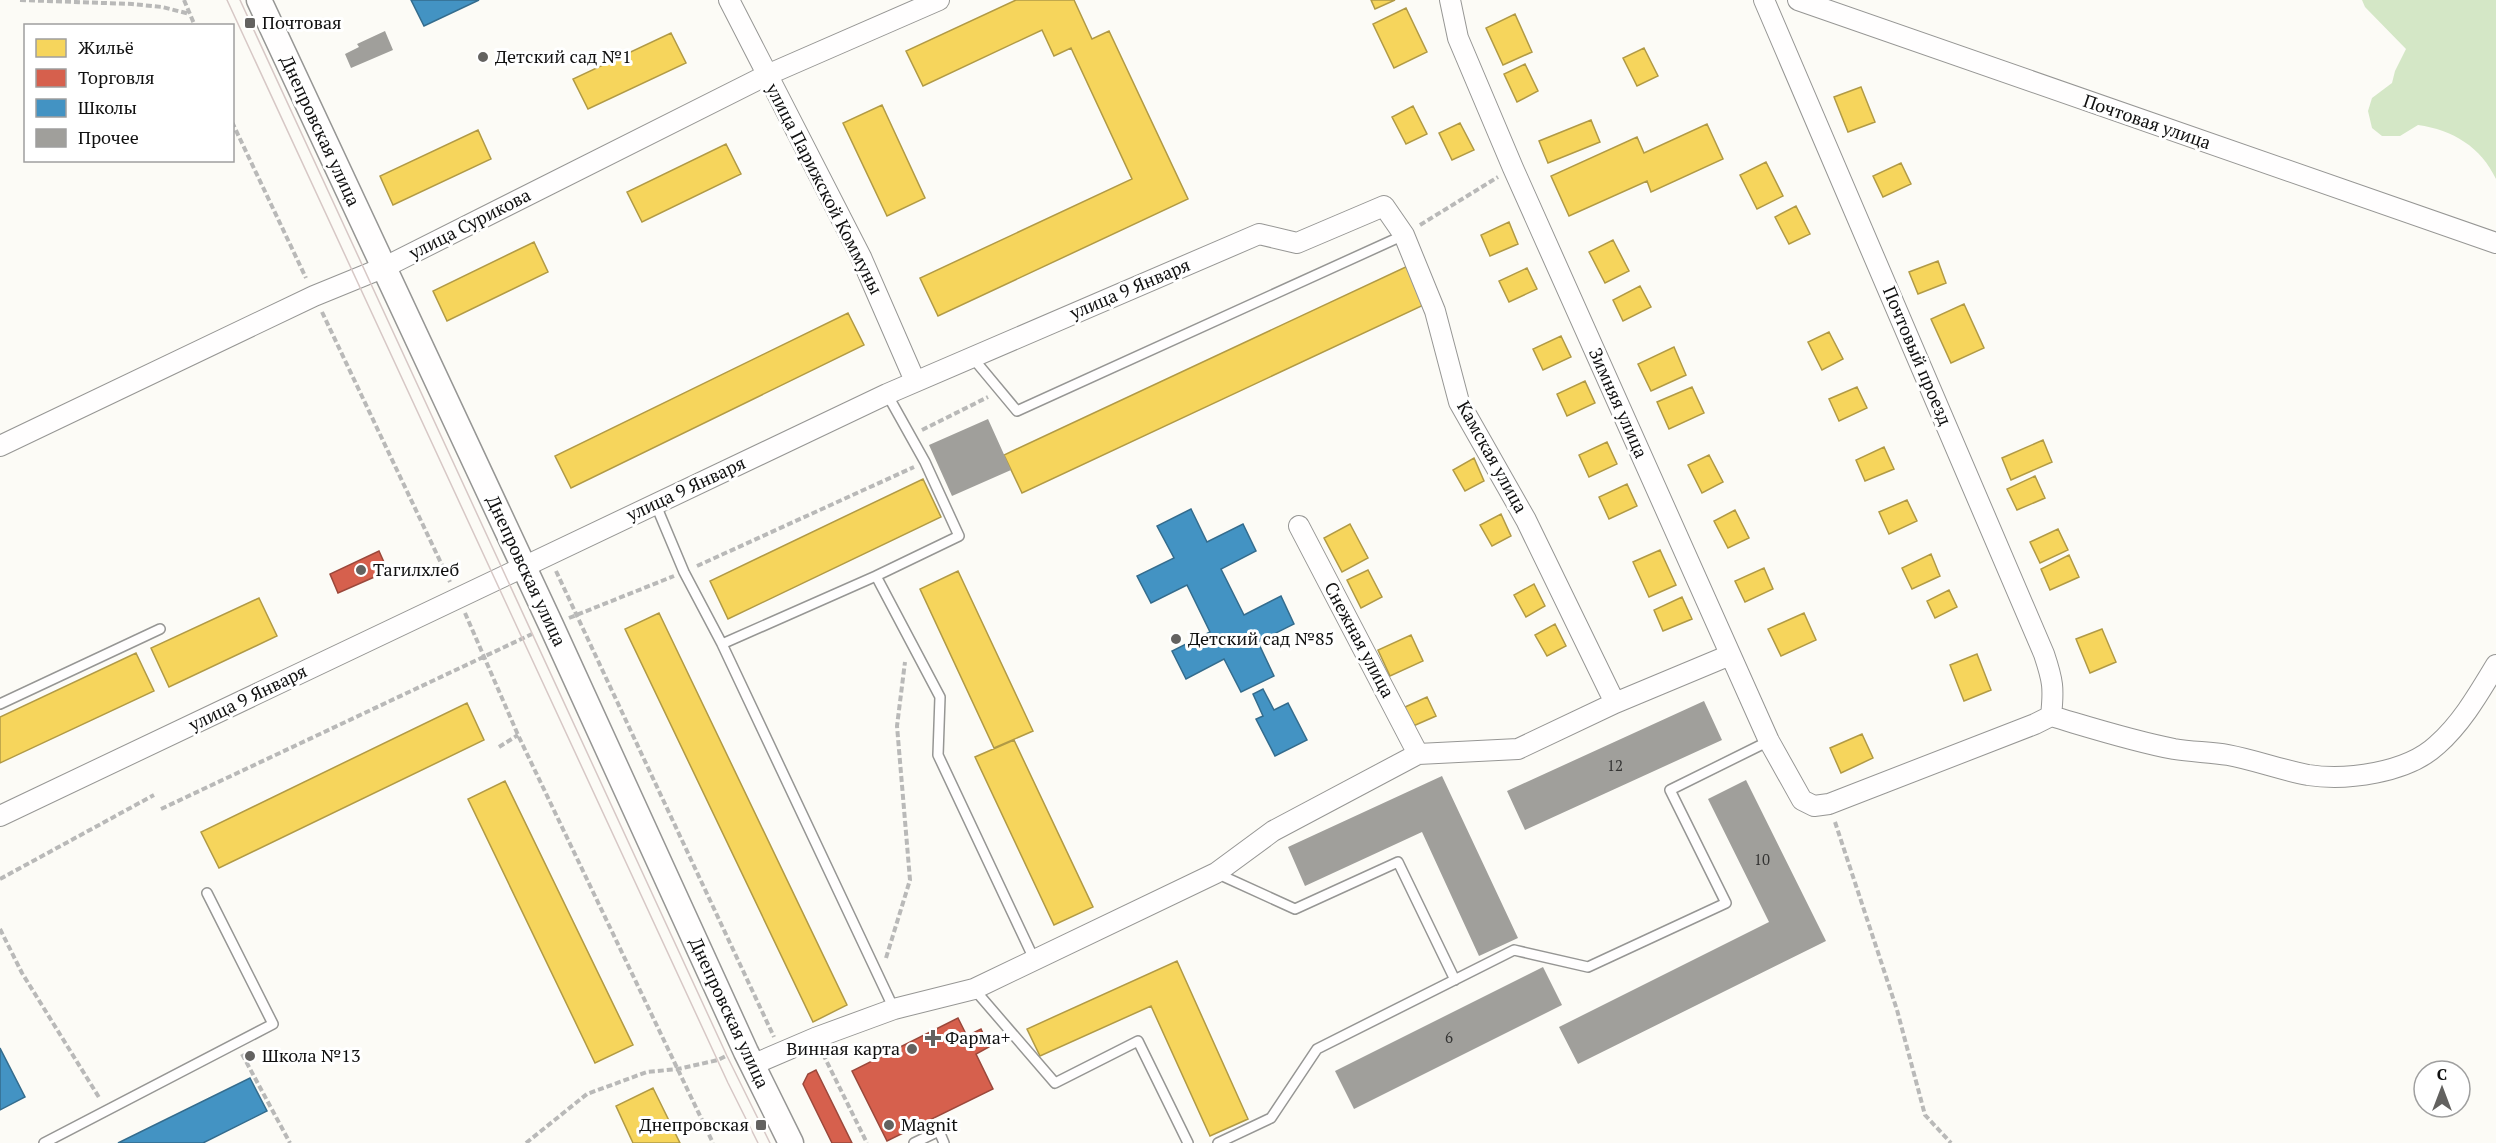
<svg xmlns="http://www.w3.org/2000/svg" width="2496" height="1143" font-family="'PT Serif',serif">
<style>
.forest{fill:#d4e7c6}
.homes{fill:#f6d55c;stroke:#b19a45;stroke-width:1.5}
.shops{fill:#d6604d;stroke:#9b483b;stroke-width:1.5}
.schools{fill:#4393c3;stroke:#346c8d;stroke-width:1.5}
.building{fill:#a09f9b}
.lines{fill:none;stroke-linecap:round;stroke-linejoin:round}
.service-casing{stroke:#969694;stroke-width:12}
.minor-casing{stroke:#969694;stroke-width:22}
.tertiary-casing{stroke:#969694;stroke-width:27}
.path{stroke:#b9b9b8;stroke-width:4;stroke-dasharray:6 3;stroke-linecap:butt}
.service{stroke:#fffefe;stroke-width:9}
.minor{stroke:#fffefe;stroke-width:20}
.tertiary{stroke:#fffefe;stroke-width:24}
.tram{stroke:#d7c8c6;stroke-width:1.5}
.poi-dot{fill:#636260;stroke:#fff;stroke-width:2}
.labels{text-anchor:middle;stroke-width:6;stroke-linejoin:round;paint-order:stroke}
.number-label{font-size:15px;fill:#343433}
.poi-label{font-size:18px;fill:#101010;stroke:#fff;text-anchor:start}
.street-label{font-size:18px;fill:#101010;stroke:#fff}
</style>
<rect width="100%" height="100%" fill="#fcfbf6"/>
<path class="forest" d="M 2362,0 L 2496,0 L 2496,179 C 2481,147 2453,130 2418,125 L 2400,136 L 2382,136 L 2372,128 L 2368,111 L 2372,98 L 2392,83 L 2395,71 L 2406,49 L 2365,7 Z"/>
<path class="homes" d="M 1016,0 L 1074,0 L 1092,39 L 1109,31 L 1188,199 L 938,316 L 920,278 L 1132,179 L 1071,48 L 1054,56 L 1042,30 L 923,86 L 906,51 Z
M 1371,0 L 1395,0 L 1375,9 Z
M 1406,8 L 1427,52 L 1394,68 L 1373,24 Z
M 1515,14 L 1532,52 L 1503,65 L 1486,28 Z
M 671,33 L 686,63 L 588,109 L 573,79 Z
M 1644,48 L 1658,76 L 1637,86 L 1623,58 Z
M 1525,64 L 1538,91 L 1517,102 L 1504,74 Z
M 1861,87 L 1875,122 L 1848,132 L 1834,97 Z
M 882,105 L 925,198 L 887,216 L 843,123 Z
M 1413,106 L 1427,134 L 1406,144 L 1392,117 Z
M 1591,120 L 1600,142 L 1548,163 L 1539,141 Z
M 1460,123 L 1474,150 L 1452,160 L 1439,133 Z
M 1707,124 L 1723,159 L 1651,192 L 1647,181 L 1569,216 L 1551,176 L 1637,137 L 1644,153 Z
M 478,130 L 491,159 L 393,205 L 380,176 Z
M 726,144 L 741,174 L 642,222 L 627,192 Z
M 1766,162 L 1783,196 L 1757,209 L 1740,175 Z
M 1901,163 L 1911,184 L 1883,197 L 1873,176 Z
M 1796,206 L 1810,234 L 1789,244 L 1775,217 Z
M 1509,222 L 1518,244 L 1490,256 L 1481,235 Z
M 1613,240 L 1629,271 L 1605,283 L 1589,252 Z
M 534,242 L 548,272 L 447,321 L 433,291 Z
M 1938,261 L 1946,283 L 1918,294 L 1909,272 Z
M 1410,265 L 1428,303 L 1022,493 L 1004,455 Z
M 1527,268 L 1537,289 L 1509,302 L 1499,281 Z
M 1640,286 L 1651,307 L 1623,321 L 1613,300 Z
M 1964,304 L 1984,348 L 1951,363 L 1931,319 Z
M 848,313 L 864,345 L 571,488 L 555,456 Z
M 1829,332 L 1843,359 L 1822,370 L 1808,342 Z
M 1561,336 L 1571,357 L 1543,370 L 1533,349 Z
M 1674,347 L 1686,375 L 1651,391 L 1638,364 Z
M 1585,381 L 1595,403 L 1567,416 L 1557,394 Z
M 1692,387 L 1704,413 L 1669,429 L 1657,402 Z
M 1857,387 L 1867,408 L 1839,421 L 1829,399 Z
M 2043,440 L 2052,462 L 2011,480 L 2002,458 Z
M 1607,442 L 1617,464 L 1589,477 L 1579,455 Z
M 1884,447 L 1894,469 L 1865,481 L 1856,460 Z
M 1709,455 L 1723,482 L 1702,493 L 1688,465 Z
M 1474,458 L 1484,481 L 1465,491 L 1453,470 Z
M 2035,476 L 2045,498 L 2017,510 L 2007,489 Z
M 923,479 L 941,517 L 728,619 L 710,581 Z
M 1627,484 L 1637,506 L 1609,519 L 1599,497 Z
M 1907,500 L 1917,521 L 1889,534 L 1879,512 Z
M 1735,510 L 1749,538 L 1728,548 L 1714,521 Z
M 1501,514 L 1511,536 L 1492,546 L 1480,525 Z
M 1350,524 L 1368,558 L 1342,572 L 1324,538 Z
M 2058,529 L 2068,550 L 2040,563 L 2030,542 Z
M 1660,550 L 1676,585 L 1649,597 L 1633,562 Z
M 1931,554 L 1940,576 L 1912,589 L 1902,568 Z
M 2069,555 L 2079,577 L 2050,590 L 2041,569 Z
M 1764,568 L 1773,589 L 1745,602 L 1735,581 Z
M 1368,570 L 1382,597 L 1361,608 L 1347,580 Z
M 958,571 L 1033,731 L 994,748 L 920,589 Z
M 1534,584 L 1545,606 L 1526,617 L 1514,595 Z
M 1949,590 L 1957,607 L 1935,618 L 1927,601 Z
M 1682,597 L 1692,619 L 1663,631 L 1654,610 Z
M 259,598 L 277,636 L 169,687 L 151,648 Z
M 659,613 L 847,1005 L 813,1022 L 625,629 Z
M 1804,613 L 1816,640 L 1781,656 L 1768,629 Z
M 1555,624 L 1566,646 L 1547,656 L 1535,635 Z
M 2102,629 L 2116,662 L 2090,673 L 2076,639 Z
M 1411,635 L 1423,661 L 1390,676 L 1378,650 Z
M 136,653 L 154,691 L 0,763 L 0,717 Z
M 1977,654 L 1991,690 L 1964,701 L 1950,665 Z
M 1427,697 L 1436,716 L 1411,727 L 1403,708 Z
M 467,703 L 484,740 L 219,868 L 201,832 Z
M 1862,734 L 1873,758 L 1841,773 L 1830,748 Z
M 1014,740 L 1093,907 L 1054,925 L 975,757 Z
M 505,781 L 633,1045 L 595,1063 L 468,799 Z
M 1177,961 L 1248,1119 L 1210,1136 L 1151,1006 L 1040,1056 L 1027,1029 Z
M 653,1088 L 680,1143 L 633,1143 L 616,1106 Z"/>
<path class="shops" d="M 379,551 L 388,571 L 338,593 L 330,574 Z
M 958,1018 L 967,1036 L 981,1029 L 989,1047 L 976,1054 L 993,1089 L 887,1141 L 852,1071 Z
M 816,1070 L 852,1143 L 832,1143 L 803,1084 L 808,1074 Z"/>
<path class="schools" d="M 411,0 L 479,0 L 424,26 Z
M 1191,509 L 1207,542 L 1243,524 L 1256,551 L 1221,569 L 1244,615 L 1281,596 L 1294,624 L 1258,642 L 1274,676 L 1241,692 L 1224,659 L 1186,679 L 1172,651 L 1210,632 L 1187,585 L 1151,603 L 1137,576 L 1174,558 L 1157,526 Z
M 1263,689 L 1274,710 L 1288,703 L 1307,740 L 1275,756 L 1256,719 L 1263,716 L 1253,694 Z
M 0,1048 L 25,1097 L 0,1110 Z
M 250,1078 L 267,1111 L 203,1143 L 118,1143 Z"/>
<path class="building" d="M 385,31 L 393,50 L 351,68 L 345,54 L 359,47 L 357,44 Z
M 988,419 L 1011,470 L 952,496 L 929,445 Z
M 1704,701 L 1722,740 L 1525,830 L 1507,791 Z
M 1442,776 L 1518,938 L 1479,956 L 1422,832 L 1305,886 L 1288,847 Z
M 1746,780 L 1826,941 L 1578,1064 L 1559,1027 L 1769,922 L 1708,799 Z
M 1543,967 L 1562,1005 L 1354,1109 L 1335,1071 Z"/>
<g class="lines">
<g class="service-casing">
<path id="service" d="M 972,357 L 1017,411 L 1404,235
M 655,503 L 684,572 L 722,644
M 876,576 L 959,536 L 925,462 L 887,394
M 0,704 L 160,629
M 1216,873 L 1295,909 L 1398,862 L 1455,980
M 974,989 L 1055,1083 L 1138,1041 L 1188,1143
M 894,1009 L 722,644 L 876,576 L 940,697 L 938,755 L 1034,959
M 44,1143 L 273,1024 L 207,893
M 914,1143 L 939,1131 L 944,1143
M 1218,1143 L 1271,1118 L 1317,1049 L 1514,950 L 1588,967 L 1726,903 L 1670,790 L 1769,741"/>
</g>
<g class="minor-casing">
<path id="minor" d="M 729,0 L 861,257 L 915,381
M 1450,0 L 1458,38 L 1513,168 L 1769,741 L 1802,800 L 1814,806 L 1829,804 L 2035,724 L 2051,716 C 2092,728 2132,741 2174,749 C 2192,752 2210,752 2228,755 C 2255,760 2281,770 2308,775 C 2346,781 2407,773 2437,745 C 2462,723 2479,693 2496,665
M 1764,0 L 2044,654 C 2053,681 2054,688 2051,716
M 1798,0 L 2496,243
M 0,446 L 314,296 L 385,267 L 767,75 L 939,0
M 1299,526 L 1418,754
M 0,816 L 887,394 L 1259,234 L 1297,243 L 1384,206 L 1404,235 L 1435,311 L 1459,402 L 1526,520 L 1615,703
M 752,1065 L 815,1038 L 894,1009 L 974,989 L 1216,873 L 1273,831 L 1418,754 L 1518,749 L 1615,703 L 1730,655"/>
</g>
<g class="tertiary-casing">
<path id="tertiary" d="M 259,0 L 551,625 L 746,1052 L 791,1143"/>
</g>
<path class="path" d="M 20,0 L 132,4 L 162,7 L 190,14
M 184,0 L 195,26
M 232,122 L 306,278
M 1420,225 L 1498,177
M 322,312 L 450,582
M 922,430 L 988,397
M 697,566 L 914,467
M 556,571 L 774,1037
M 465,613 L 518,735 L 713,1143
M 569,618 L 674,576
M 499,747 L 518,735
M 161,809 L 532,634
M 1835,822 L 1897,1010 L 1925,1115 L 1951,1143
M 0,879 L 154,795
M 0,929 L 22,973 L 100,1099
M 886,958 L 910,880 L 897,726 L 905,662
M 242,1054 L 290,1143
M 823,1054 L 867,1143
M 526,1143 L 587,1094 L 647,1072 L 678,1069 L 718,1060 L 726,1056"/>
<use href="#service" class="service"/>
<use href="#minor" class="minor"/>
<use href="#tertiary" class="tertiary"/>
<path class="tram" d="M 227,0 L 728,1083 L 758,1143
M 240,0 L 727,1056 L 770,1143"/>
</g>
<g class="poi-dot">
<rect x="244" y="17" width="12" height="12" rx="3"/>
<circle cx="483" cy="57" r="6"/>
<circle cx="361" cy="570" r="6"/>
<circle cx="1176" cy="639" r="6"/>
<path d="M930 1029h6v6h6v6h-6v6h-6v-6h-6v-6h6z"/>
<circle cx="912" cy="1049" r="6"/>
<circle cx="250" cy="1056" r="6"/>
<rect x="755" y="1119" width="12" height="12" rx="3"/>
<circle cx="889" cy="1125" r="6"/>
</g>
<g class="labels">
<g class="number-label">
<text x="1615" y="771">12</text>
<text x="1762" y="865">10</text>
<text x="1449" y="1043">6</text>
</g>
<g class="poi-label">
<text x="262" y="29">Почтовая</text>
<text x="495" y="63">Детский сад №1</text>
<text x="373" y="576">Тагилхлеб</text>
<text x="1188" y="645">Детский сад №85</text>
<text x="945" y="1044">Фарма+</text>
<text x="900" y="1055" text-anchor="end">Винная карта</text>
<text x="262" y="1062">Школа №13</text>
<text x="749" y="1131" text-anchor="end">Днепровская</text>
<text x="901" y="1131">Magnit</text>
</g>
<g class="street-label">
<text transform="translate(2147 122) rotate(19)" y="6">Почтовая улица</text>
<text transform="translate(320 131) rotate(65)" y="6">Днепровская улица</text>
<text transform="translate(824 189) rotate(63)" y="6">улица Парижской Коммуны</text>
<text transform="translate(470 224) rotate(-27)" y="6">улица Сурикова</text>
<text transform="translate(1130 289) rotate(-23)" y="6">улица 9 Января</text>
<text transform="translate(1917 356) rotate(67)" y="6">Почтовый проезд</text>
<text transform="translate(1618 403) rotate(66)" y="6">Зимняя улица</text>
<text transform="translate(1492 457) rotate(61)" y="6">Камская улица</text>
<text transform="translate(686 489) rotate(-25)" y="6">улица 9 Января</text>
<text transform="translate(526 571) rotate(65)" y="6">Днепровская улица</text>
<text transform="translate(1359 640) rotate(62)" y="6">Снежная улица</text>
<text transform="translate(248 698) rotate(-26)" y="6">улица 9 Января</text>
<text transform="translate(729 1013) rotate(65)" y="6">Днепровская улица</text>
</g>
</g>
<rect x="24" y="24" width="210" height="138" fill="#ffffff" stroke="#9f9f9f" stroke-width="1.5"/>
<rect x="36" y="39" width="30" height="18" fill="#f6d55c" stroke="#9f9f9f" stroke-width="1.5"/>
<text x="78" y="54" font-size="18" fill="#101010">Жильё</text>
<rect x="36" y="69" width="30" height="18" fill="#d6604d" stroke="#9f9f9f" stroke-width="1.5"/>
<text x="78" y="84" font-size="18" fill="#101010">Торговля</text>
<rect x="36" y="99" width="30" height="18" fill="#4393c3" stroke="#9f9f9f" stroke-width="1.5"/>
<text x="78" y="114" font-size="18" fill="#101010">Школы</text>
<rect x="36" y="129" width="30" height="18" fill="#a09f9b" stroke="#9f9f9f" stroke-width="1.5"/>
<text x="78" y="144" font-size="18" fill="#101010">Прочее</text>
<g transform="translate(2442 1089)"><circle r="28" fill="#ffffff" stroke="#9f9f9f" stroke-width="1.5"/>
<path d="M0-4.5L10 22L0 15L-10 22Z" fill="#636260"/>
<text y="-9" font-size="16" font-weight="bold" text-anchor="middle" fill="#101010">С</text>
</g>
</svg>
